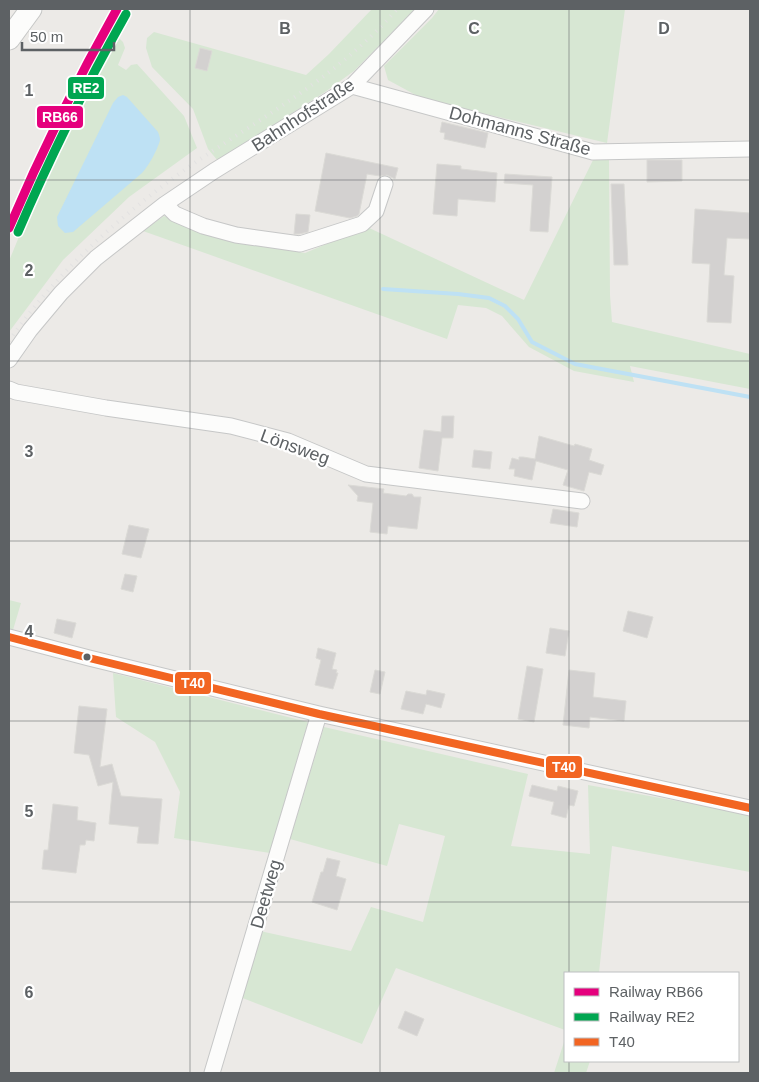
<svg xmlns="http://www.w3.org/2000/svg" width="759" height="1082" font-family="Helvetica,sans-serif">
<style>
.green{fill:#d7e7d3}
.water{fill:#bee1f4}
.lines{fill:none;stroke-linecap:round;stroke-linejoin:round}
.stream{stroke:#bee1f4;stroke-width:4}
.building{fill:#d3d1d0;stroke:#dbdad6}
.street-casing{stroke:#c6c7c7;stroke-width:17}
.secondary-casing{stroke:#c6c7c6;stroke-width:23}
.street{stroke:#fcfcfb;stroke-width:15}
.secondary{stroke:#fcfcfb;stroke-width:21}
.rail{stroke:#e3e2e2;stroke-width:4;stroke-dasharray:1 6;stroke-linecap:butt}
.bus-1-casing{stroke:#fff;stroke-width:11}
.bus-1{stroke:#f26522;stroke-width:8}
.rail-1-casing{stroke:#fff;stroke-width:12}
.rail-2-casing{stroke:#fff;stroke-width:12}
.rail-1{stroke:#e5007d;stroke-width:9}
.rail-2{stroke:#00a651;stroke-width:9}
.grid{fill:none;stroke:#5d6164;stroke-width:1;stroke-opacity:0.55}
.bus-dot{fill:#5d6164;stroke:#fff;stroke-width:2}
.labels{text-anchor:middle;stroke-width:4.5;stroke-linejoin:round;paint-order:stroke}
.street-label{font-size:18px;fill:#5d6164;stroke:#fff}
.grid-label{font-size:16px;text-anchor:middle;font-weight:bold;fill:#5d6164;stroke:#fff;stroke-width:4.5;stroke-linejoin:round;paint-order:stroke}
.line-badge{stroke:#fff;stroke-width:2}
.badge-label{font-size:14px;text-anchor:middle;font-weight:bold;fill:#fff}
</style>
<rect width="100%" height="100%" fill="#eceae7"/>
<path class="green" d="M 372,9 L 415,9 L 354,71 L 325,92 L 218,161 L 208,149 L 193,109 L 152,67 L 146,48 L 147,38 L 154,32 L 306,75 L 329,54 Z
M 439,9 L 625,9 L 607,143 L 423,99 L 388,80 L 384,66 L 432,18 Z
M 114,33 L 123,42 L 125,48 L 118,65 L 126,70 L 131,65 L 137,64 L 184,116 L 197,148 L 129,197 L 63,260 L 9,332 L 9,261 L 37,193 L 97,66 Z
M 595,156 L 609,159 L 610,295 L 612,322 L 750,354 L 750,389 L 630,366 L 634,382 L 574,371 L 529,347 L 502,316 L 486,308 L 458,305 L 447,339 L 143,231 L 164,216 L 202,232 L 236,241 L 305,253 L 367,227 L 524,300 Z
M 9,600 L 21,603 L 13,630 L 9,629 Z
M 113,673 L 308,722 L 270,853 L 174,838 L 180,792 L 155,742 L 116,717 Z
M 324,727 L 528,774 L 511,846 L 590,854 L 588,785 L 750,814 L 750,872 L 612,846 L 599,973 L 565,973 L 565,1030 L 396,968 L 362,1044 L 240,997 L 260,931 L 351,951 L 371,907 L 423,922 L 445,836 L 399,824 L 387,866 L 290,839 Z
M 565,1039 L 565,1061 L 590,1061 L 586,1073 L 554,1073 Z"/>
<path class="water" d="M 123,95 L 127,97 L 158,132 C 159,135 160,137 160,140 C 158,149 148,167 142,173 L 73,232 L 65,233 L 58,226 L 57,217 L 113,103 L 118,97 Z"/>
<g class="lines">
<path class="stream" d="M 383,289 L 458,294 L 489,298 L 505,306 L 518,319 L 532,342 L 575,364 L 750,397"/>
</g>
<path class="building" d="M 200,48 L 212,51 L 207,71 L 195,68 Z
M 442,122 L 488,133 L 485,148 L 444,139 L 445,133 L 440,132 Z
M 326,153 L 398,168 L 395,179 L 387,175 L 380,176 L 367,174 L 359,214 L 357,216 L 350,218 L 315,211 Z
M 647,160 L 682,160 L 682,181 L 647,182 Z
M 437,164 L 461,166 L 461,169 L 497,173 L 495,202 L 458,199 L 457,216 L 433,214 Z
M 505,174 L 552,177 L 548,232 L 530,231 L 533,185 L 504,183 Z
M 611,184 L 624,184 L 628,265 L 614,265 Z
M 695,209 L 750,213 L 750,239 L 727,238 L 724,275 L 734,276 L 731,323 L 707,322 L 710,264 L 692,263 Z
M 296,214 L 310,215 L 308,232 L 299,234 L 294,234 Z
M 442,416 L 454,416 L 453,438 L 442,438 L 438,471 L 419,468 L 424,430 L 441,432 Z
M 539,436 L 574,446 L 575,444 L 592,449 L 589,460 L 604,465 L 601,475 L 589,472 L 584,491 L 563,485 L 568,470 L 536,461 L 532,480 L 514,476 L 515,469 L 509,469 L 512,458 L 519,460 L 519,457 L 523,457 L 535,459 Z
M 474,450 L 492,452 L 490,469 L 472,467 Z
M 348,485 L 384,489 L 383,493 L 406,496 L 408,494 L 412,494 L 414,497 L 421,497 L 417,529 L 388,526 L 387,534 L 370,532 L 373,503 L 357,501 L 358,496 Z
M 553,509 L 579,513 L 577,527 L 550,523 Z
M 129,525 L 149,529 L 141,558 L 122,554 Z
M 125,574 L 137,576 L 133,592 L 121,589 Z
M 628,611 L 653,617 L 647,638 L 623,631 Z
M 57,619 L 76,623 L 72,638 L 54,633 Z
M 550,628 L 569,631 L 565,656 L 546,653 Z
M 318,648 L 336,653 L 332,669 L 337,670 L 336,673 L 338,673 L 333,689 L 315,685 L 321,660 L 316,658 Z
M 527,666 L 543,669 L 534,722 L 518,719 Z
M 375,670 L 385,672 L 380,694 L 370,692 Z
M 569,670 L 595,673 L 593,697 L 626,701 L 624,721 L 590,717 L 589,728 L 563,725 Z
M 427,690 L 445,694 L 441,708 L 426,704 L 423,714 L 401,709 L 406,691 L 426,695 Z
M 79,706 L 107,709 L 100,767 L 112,764 L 121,796 L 162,799 L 158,844 L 137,843 L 139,827 L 109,824 L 113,782 L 98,786 L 89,755 L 74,753 Z
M 532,785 L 557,791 L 558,786 L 578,791 L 574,806 L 569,805 L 566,818 L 551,814 L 554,802 L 529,796 Z
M 53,804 L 78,807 L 77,820 L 96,823 L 94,841 L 86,840 L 85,845 L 80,845 L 76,873 L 42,869 L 44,850 L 48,850 Z
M 327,858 L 340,861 L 336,876 L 346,879 L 337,910 L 312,902 L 321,872 L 323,872 Z
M 405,1011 L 424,1019 L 417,1036 L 398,1028 Z"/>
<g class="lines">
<g class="street-casing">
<path id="street" d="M 352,86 L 593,152 L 750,149
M 165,204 L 175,214 L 203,226 L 236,235 L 300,244 L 362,224 L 376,211 L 385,184
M 9,360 L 30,330 L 61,293 L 96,258 L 165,204 L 214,171 L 352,86 L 426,9
M 9,389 L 16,392 L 106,408 L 231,426 L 288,441 L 366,474 L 582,501
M 9,637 L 89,658 L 319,714 L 750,808
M 212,1073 L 319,714"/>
</g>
<g class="secondary-casing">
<path id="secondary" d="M 9,39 L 31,9"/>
</g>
<use href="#street" class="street"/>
<use href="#secondary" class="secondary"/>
<path class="rail" d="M 9,10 L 9,9
M 9,341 C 57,271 121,215 190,166 C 262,117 339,76 397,9"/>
<g class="bus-1-casing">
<path id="bus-1" d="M 9,637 L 89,658 L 319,714 L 750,808"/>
</g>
<use href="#bus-1" class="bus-1"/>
<g class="rail-1-casing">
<path id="rail-1" d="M 9,228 C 41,153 77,80 117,9"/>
</g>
<g class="rail-2-casing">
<path id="rail-2" d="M 18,232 C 50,157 86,85 126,14"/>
</g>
<use href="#rail-1" class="rail-1"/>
<use href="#rail-2" class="rail-2"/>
</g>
<path class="grid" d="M 190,9 L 190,1073M 380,9 L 380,1073M 569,9 L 569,973M 9,180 L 750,180M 9,361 L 750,361M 9,541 L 750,541M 9,721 L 750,721M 9,902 L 750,902M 569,1061 L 569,1073"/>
<circle class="bus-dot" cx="87" cy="657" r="4.5"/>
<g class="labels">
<g class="street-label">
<text transform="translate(303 115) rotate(-33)" y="6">Bahnhofstraße</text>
<text transform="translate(520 131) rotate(15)" y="6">Dohmanns Straße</text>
<text transform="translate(295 447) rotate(20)" y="6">Lönsweg</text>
<text transform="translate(266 894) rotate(-74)" y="6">Deetweg</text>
</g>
</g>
<g class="grid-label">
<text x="285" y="34">B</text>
<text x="474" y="34">C</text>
<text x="664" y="34">D</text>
<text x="29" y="96">1</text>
<text x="29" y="276">2</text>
<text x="29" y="457">3</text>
<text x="29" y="637">4</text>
<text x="29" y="817">5</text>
<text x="29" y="998">6</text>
</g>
<g class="line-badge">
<rect x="67" y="76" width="38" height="24" rx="5" fill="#00a651"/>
<rect x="36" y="105" width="48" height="24" rx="5" fill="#e5007d"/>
<rect x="174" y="671" width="38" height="24" rx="5" fill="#f26522"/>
<rect x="545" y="755" width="38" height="24" rx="5" fill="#f26522"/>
</g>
<g class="badge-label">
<text x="86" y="93">RE2</text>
<text x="60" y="122">RB66</text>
<text x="193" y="688">T40</text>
<text x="564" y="772">T40</text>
</g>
<rect width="759" height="1082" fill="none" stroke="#5d6164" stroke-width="20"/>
<rect x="564" y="972" width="175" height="90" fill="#ffffff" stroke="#bec0c1"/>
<rect x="574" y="988" width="25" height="8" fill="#e5007d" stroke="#bec0c1"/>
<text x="609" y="997" font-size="15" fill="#5d6164">Railway RB66</text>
<rect x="574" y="1013" width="25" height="8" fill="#00a651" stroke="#bec0c1"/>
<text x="609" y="1022" font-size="15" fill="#5d6164">Railway RE2</text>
<rect x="574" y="1038" width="25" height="8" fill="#f26522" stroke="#bec0c1"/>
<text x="609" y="1047" font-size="15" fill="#5d6164">T40</text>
<path d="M22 42v8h92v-8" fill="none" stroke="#5d6164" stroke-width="2.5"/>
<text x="30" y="42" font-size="15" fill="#5d6164" stroke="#ffffff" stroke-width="4" paint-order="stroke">50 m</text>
</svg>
